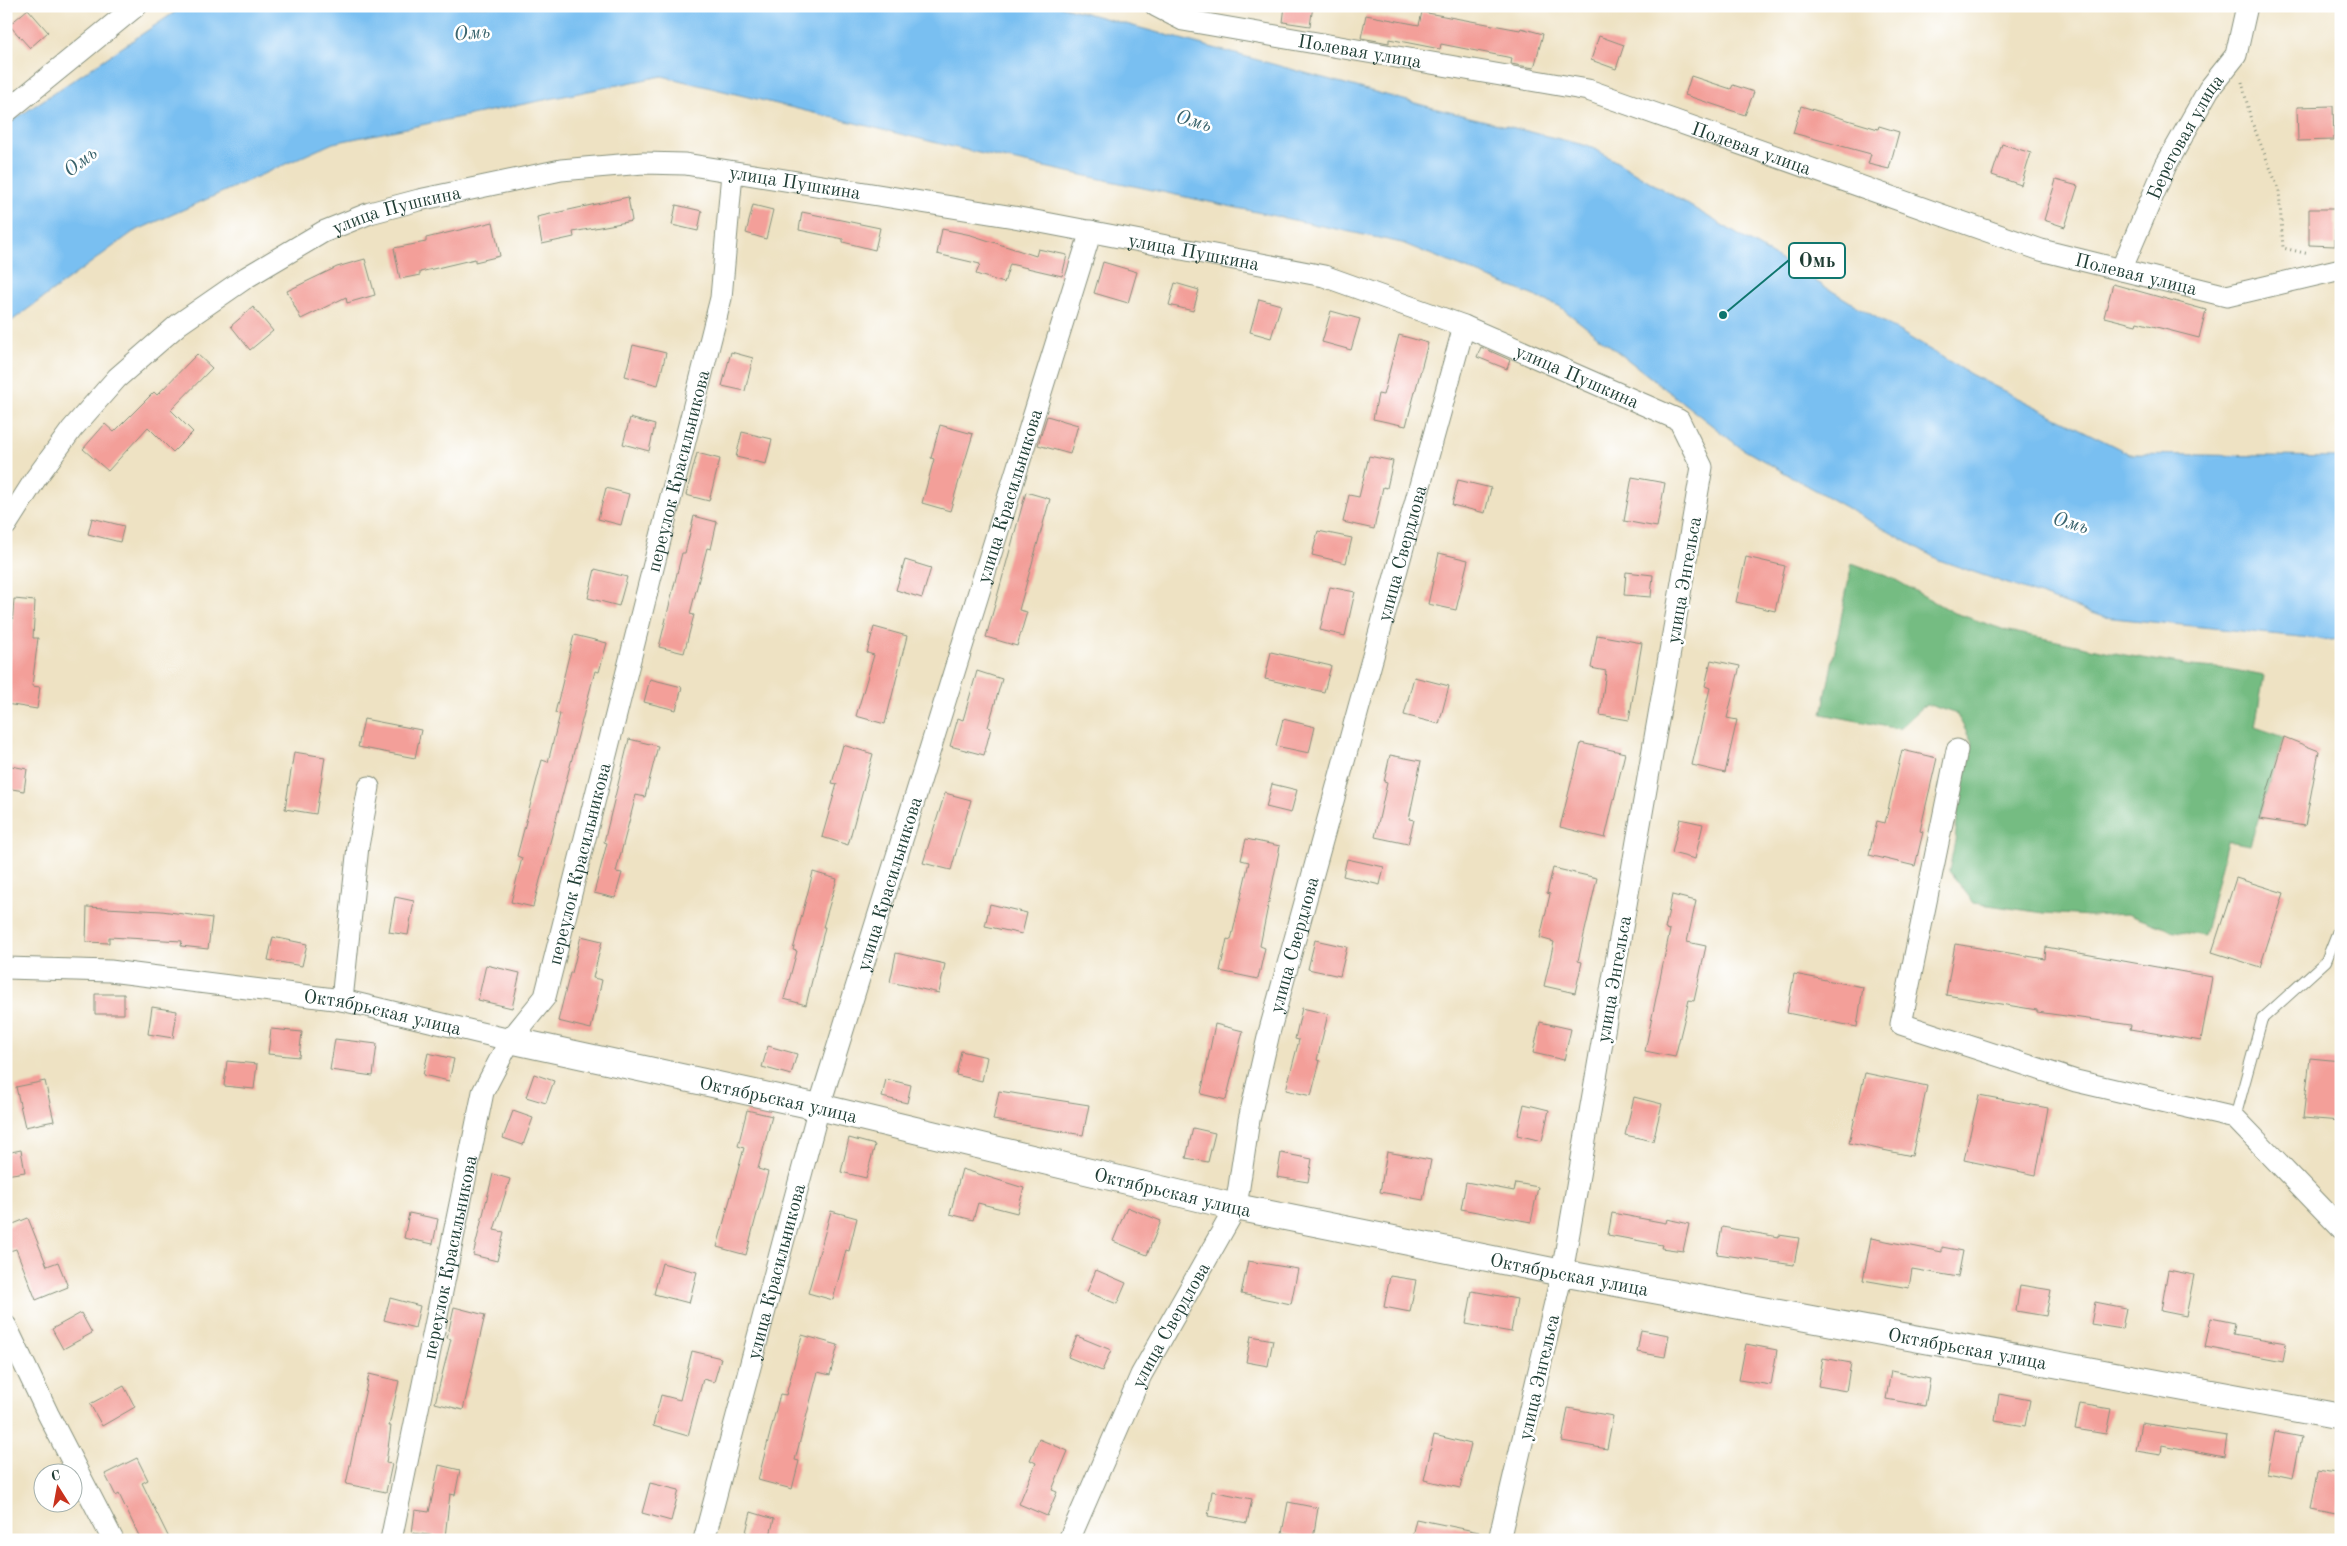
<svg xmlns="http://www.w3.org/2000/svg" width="2347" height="1546" font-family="'Old Standard TT',serif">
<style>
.forest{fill:#74bc82;stroke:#4a7c5b}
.water{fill:#79bff1;stroke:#4c7e92}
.building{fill:#f39f99}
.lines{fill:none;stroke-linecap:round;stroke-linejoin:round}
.service-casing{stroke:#86907c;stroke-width:12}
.minor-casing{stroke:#86907c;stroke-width:23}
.tertiary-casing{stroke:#86907c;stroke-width:28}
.path{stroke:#86907c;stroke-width:3;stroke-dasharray:1 4;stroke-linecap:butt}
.service{stroke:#fff;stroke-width:10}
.minor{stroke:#fff;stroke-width:21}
.tertiary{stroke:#fff;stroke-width:26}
.labels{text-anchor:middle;stroke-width:5;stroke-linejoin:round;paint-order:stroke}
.street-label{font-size:19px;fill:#1f3d34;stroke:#fff}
.water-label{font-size:20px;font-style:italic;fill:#3a646d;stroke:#fff}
.leader{fill:none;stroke:#0f766e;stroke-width:2}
.callout-dot{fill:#0f766e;stroke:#fff;stroke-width:2}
.callout{fill:#fff;stroke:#0f766e;stroke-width:2}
.callout-label{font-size:20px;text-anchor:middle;font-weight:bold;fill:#1f3d34}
</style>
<rect width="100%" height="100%" fill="#fff"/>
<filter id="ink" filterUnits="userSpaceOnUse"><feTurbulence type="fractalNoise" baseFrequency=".02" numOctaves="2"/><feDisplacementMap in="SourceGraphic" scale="10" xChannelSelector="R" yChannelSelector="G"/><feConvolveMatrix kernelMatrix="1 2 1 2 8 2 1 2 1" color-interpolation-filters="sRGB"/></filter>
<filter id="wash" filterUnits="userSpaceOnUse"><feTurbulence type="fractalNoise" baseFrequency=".0096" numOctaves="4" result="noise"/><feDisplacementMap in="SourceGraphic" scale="20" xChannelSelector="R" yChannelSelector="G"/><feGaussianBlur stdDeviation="1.12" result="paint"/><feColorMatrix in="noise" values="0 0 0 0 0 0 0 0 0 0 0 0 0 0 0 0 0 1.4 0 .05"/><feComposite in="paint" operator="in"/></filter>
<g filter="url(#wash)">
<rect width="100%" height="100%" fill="#eee2c3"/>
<path class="forest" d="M 1852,563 L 1894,579 L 1952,612 L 2008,631 L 2125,655 L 2191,666 L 2229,669 L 2264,676 L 2255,727 L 2284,737 L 2250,845 L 2227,841 L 2204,936 L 2170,930 L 2127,914 L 2090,916 L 2044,913 L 1974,903 L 1949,871 L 1955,841 L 1959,799 L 1972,743 L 1957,714 L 1926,704 L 1899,729 L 1822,714 Z"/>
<path class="water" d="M 184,6 L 1060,6 L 1437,109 L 1592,147 L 1972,375 L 2130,454 L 2341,457 L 2341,639 L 2330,640 L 2103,617 L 1939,560 L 1741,448 L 1559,306 L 1402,243 L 974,152 L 662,76 L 333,143 L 133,232 L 6,325 L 6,125 Z"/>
<g id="blocks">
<path class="building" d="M 1285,6 L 1313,6 L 1310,26 L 1283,22 Z
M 28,9 L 48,32 L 30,48 L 9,25 Z
M 1422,12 L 1520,30 L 1521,28 L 1543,34 L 1534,68 L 1511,64 L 1512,58 L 1441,44 L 1440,49 L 1389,39 L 1389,43 L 1361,38 L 1366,15 L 1419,25 Z
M 1599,36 L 1624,45 L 1616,69 L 1591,60 Z
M 1691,76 L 1731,89 L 1733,85 L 1754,92 L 1745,115 L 1685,95 Z
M 1801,106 L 1878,129 L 1879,126 L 1899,132 L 1889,169 L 1868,164 L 1871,154 L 1793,133 Z
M 2333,106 L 2334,140 L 2298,141 L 2297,107 Z
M 2002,144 L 2031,153 L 2021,185 L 1992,175 Z
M 2056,180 L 2078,186 L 2065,227 L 2044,220 Z
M 628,197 L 632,221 L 573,232 L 574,237 L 542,244 L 537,217 Z
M 676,205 L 702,211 L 698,231 L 672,225 Z
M 753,205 L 773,210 L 766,239 L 746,233 Z
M 2309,209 L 2335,209 L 2335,246 L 2309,245 Z
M 802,212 L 880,228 L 875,250 L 843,242 L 843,239 L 799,230 Z
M 493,222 L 500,256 L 475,262 L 475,259 L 420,272 L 420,275 L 400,279 L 394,248 L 426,242 L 426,238 Z
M 942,229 L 971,235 L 1036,256 L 1038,249 L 1067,255 L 1062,276 L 1010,264 L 1004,283 L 976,274 L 980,264 L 937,254 Z
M 365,259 L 375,295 L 347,303 L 346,297 L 301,319 L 287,291 L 337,267 Z
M 1103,262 L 1137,272 L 1128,303 L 1094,293 Z
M 1175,283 L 1199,290 L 1193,311 L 1169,305 Z
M 2113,284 L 2206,310 L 2199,338 L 2137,322 L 2136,325 L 2104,317 Z
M 1259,299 L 1281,305 L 1271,338 L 1250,332 Z
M 253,307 L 273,331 L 250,350 L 231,326 Z
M 1331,311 L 1360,319 L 1351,350 L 1322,342 Z
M 1399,335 L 1428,343 L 1406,426 L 1373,419 L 1378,394 L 1383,395 Z
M 633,345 L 666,353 L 658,385 L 625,376 Z
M 1481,347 L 1510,360 L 1507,369 L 1477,357 Z
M 731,352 L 753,358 L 745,391 L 722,386 Z
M 197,354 L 212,368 L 171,410 L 193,432 L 173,452 L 148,427 L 108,471 L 83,449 L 105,424 L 114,432 L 154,392 L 157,395 Z
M 1047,416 L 1078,425 L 1070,454 L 1038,445 Z
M 630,418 L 655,425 L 649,451 L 623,444 Z
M 940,425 L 973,434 L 950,511 L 922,503 L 934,459 L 931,458 Z
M 742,432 L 772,439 L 766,464 L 736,457 Z
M 697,453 L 720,459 L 709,501 L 686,495 Z
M 1369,456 L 1393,461 L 1387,488 L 1383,487 L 1374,529 L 1343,522 L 1349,495 L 1359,497 Z
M 1632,477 L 1665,483 L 1657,527 L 1624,521 Z
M 1458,480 L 1491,488 L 1485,513 L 1452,505 Z
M 606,488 L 629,494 L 621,525 L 598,519 Z
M 1026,492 L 1050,499 L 1019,610 L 1027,612 L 1017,646 L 986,637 Z
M 694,516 L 717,522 L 711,549 L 707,548 L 690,614 L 694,615 L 684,653 L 659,647 L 682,553 L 685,553 Z
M 92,518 L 124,526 L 120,542 L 88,534 Z
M 1318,531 L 1352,538 L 1346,563 L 1312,555 Z
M 1439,553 L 1468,560 L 1456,610 L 1428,604 Z
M 1746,557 L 1785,566 L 1775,611 L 1736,602 Z
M 905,560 L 931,568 L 922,598 L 896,590 Z
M 595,569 L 627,577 L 619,606 L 588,598 Z
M 1626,572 L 1653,575 L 1651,597 L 1624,595 Z
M 1330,587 L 1355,592 L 1345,636 L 1320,630 Z
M 14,599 L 35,601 L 33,638 L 38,638 L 32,686 L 40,687 L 37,709 L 6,704 Z
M 874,627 L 907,636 L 885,724 L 856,716 L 874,655 L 867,653 Z
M 574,635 L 607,643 L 599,672 L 595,671 L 533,907 L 511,902 L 522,858 L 517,856 L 542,760 L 548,762 L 560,714 L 555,713 Z
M 1597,635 L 1642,643 L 1629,720 L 1600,715 L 1606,671 L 1591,668 Z
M 1271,652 L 1331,666 L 1324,692 L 1265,679 Z
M 1711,660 L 1740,666 L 1727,718 L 1737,720 L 1725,773 L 1692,765 L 1710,688 L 1705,686 Z
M 977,671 L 1002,679 L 988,727 L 991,728 L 984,755 L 950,746 L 958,718 L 963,720 Z
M 1414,677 L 1449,686 L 1439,724 L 1404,715 Z
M 650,679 L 682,687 L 676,710 L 644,702 Z
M 364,719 L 421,730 L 415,758 L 358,747 Z
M 1283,719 L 1315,727 L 1309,753 L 1276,746 Z
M 2284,737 L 2319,751 L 2305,826 L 2259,819 Z
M 629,739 L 658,746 L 645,797 L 636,795 L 616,872 L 622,873 L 615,898 L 594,893 L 607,843 L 604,842 Z
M 1581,743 L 1625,753 L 1605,838 L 1560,827 Z
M 843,745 L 873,754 L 848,845 L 822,837 L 837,784 L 832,783 Z
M 1902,750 L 1937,758 L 1920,831 L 1923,832 L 1915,866 L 1869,855 L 1877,821 L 1885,823 Z
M 294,752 L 325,757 L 316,814 L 285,809 Z
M 1390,755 L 1421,761 L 1409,819 L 1414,820 L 1408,844 L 1375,837 L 1387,783 L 1384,782 Z
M 6,765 L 27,769 L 24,791 L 6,788 Z
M 1272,784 L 1297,790 L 1291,813 L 1266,807 Z
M 945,793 L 971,800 L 951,870 L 923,863 Z
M 1680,819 L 1703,824 L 1695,859 L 1672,853 Z
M 1246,839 L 1280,846 L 1260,946 L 1265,948 L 1258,979 L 1220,971 L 1227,939 L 1231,940 L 1249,862 L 1241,860 Z
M 1347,859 L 1384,867 L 1380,885 L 1343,876 Z
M 1553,868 L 1597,878 L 1578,961 L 1582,962 L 1575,993 L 1544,986 L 1554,942 L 1540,938 L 1550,894 L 1547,893 Z
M 813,872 L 837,879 L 823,927 L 825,927 L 806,1005 L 784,999 L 797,951 L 793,950 Z
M 2236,878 L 2284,893 L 2260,967 L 2212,952 Z
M 1672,895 L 1696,901 L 1687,942 L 1706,946 L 1694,1001 L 1689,1000 L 1675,1057 L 1645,1051 L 1670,930 L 1665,929 Z
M 395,897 L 414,901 L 408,935 L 389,932 Z
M 990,904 L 1027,913 L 1022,934 L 985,926 Z
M 87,907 L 162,911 L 212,918 L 208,949 L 181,946 L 182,941 L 109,937 L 109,943 L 86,942 Z
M 581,936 L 602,941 L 593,978 L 602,980 L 591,1029 L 558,1021 L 570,973 L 572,973 Z
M 273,937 L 307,944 L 302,966 L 268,960 Z
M 1315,940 L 1347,947 L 1340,976 L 1308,969 Z
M 1955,944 L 2045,959 L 2046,947 L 2212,977 L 2201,1041 L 2130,1029 L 2131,1025 L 2037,1012 L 2037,1010 L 1946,995 Z
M 896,953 L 945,964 L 939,993 L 890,982 Z
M 486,965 L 520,973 L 512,1008 L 478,1000 Z
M 1794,974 L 1863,987 L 1857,1027 L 1787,1013 Z
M 95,994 L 124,994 L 124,1014 L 95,1014 Z
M 152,1007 L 177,1011 L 173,1038 L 148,1034 Z
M 1302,1008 L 1328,1014 L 1317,1060 L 1320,1061 L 1311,1096 L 1286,1090 L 1299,1040 L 1295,1039 Z
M 1540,1022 L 1571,1029 L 1564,1060 L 1533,1053 Z
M 1215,1024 L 1243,1031 L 1226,1100 L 1201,1094 Z
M 271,1029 L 302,1032 L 299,1057 L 268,1054 Z
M 335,1039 L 377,1044 L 373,1076 L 330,1070 Z
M 768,1046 L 797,1054 L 791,1075 L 762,1067 Z
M 961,1051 L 987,1057 L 982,1081 L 956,1075 Z
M 428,1053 L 454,1059 L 449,1081 L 423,1075 Z
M 2310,1058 L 2341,1061 L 2341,1121 L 2303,1118 Z
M 227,1061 L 257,1064 L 254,1089 L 224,1086 Z
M 1865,1073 L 1927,1086 L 1912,1156 L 1849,1143 Z
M 534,1074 L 554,1081 L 546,1103 L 526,1097 Z
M 886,1079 L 911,1085 L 907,1103 L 882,1097 Z
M 45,1081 L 54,1121 L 25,1127 L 16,1087 Z
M 999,1091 L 1089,1105 L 1083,1135 L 993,1120 Z
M 1979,1095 L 2048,1108 L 2036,1175 L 1964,1160 Z
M 1634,1097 L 1662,1104 L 1653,1141 L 1625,1135 Z
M 1524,1104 L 1549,1110 L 1542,1141 L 1517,1135 Z
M 747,1110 L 772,1116 L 758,1169 L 768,1172 L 746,1255 L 717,1247 L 744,1148 L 738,1146 Z
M 513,1111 L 533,1118 L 523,1145 L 503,1138 Z
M 1193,1128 L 1215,1133 L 1208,1162 L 1186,1158 Z
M 849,1138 L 875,1145 L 866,1178 L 841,1172 Z
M 21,1150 L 25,1172 L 6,1175 L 6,1153 Z
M 1387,1152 L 1431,1160 L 1423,1200 L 1380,1192 Z
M 1281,1153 L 1312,1159 L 1308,1182 L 1277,1177 Z
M 962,1169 L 1024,1188 L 1017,1213 L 978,1203 L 973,1220 L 950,1214 Z
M 493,1174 L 510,1179 L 494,1230 L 504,1232 L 497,1261 L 473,1255 Z
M 1466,1182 L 1514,1191 L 1516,1183 L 1538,1187 L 1531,1222 L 1461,1209 Z
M 1127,1207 L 1161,1221 L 1147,1255 L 1113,1241 Z
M 831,1211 L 857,1218 L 849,1251 L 846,1250 L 833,1300 L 808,1293 Z
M 409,1213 L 438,1219 L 433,1244 L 404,1238 Z
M 1612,1213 L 1666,1223 L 1667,1219 L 1689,1224 L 1683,1251 L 1661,1248 L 1662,1245 L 1608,1235 Z
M 28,1218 L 47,1266 L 58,1262 L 68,1287 L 36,1300 L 16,1249 L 6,1252 L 6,1227 Z
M 1722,1227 L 1779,1237 L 1779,1235 L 1799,1238 L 1794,1265 L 1717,1254 Z
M 1871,1238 L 1942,1252 L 1942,1247 L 1963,1251 L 1958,1277 L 1912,1269 L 1909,1288 L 1863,1280 Z
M 1248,1261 L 1298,1269 L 1291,1304 L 1241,1294 Z
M 662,1263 L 697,1272 L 689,1303 L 654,1294 Z
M 1096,1270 L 1126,1283 L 1117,1304 L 1087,1292 Z
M 2168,1270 L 2194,1275 L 2186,1316 L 2161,1311 Z
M 1390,1276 L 1416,1280 L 1410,1312 L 1384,1307 Z
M 2020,1285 L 2051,1290 L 2046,1316 L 2016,1311 Z
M 1472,1291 L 1517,1299 L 1511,1332 L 1466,1324 Z
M 390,1298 L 420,1306 L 415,1328 L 384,1320 Z
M 2095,1302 L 2126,1308 L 2122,1329 L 2091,1324 Z
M 454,1307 L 485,1315 L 463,1410 L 435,1403 L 451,1339 L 447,1338 Z
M 81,1313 L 92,1333 L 63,1349 L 52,1329 Z
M 2211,1318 L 2235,1323 L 2233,1334 L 2286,1343 L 2283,1362 L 2205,1347 Z
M 1641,1330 L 1669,1335 L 1665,1357 L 1637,1352 Z
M 802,1335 L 838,1345 L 830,1375 L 818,1372 L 795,1460 L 799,1461 L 792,1489 L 758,1480 L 780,1394 L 786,1395 Z
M 1077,1336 L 1111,1350 L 1102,1371 L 1068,1357 Z
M 1251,1336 L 1273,1340 L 1268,1366 L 1246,1362 Z
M 1746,1344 L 1777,1350 L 1771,1385 L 1739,1380 Z
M 692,1351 L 721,1358 L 714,1382 L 703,1379 L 688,1436 L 653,1426 L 661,1395 L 680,1400 Z
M 1823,1358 L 1851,1363 L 1846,1391 L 1818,1386 Z
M 1891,1371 L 1930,1379 L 1925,1406 L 1886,1399 Z
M 369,1374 L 399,1381 L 389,1426 L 391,1426 L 386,1463 L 392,1464 L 386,1492 L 346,1484 Z
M 124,1386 L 135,1407 L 102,1426 L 90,1404 Z
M 1999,1394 L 2030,1400 L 2025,1426 L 1995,1421 Z
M 2080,1404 L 2111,1409 L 2106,1434 L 2075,1429 Z
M 1568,1408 L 1613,1416 L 1607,1449 L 1562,1441 Z
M 2141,1423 L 2227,1436 L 2224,1457 L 2162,1445 L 2161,1455 L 2136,1451 Z
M 2275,1432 L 2301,1437 L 2293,1478 L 2267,1473 Z
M 1434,1435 L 1471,1444 L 1460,1488 L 1424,1480 Z
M 1039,1439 L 1068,1451 L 1052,1490 L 1057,1492 L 1047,1516 L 1019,1504 L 1036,1463 L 1030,1460 Z
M 137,1458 L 148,1480 L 142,1483 L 170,1540 L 141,1540 L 119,1494 L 116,1496 L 105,1474 Z
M 439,1465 L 460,1470 L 455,1495 L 450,1494 L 445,1537 L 412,1533 L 415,1510 L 429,1512 Z
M 2318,1470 L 2341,1474 L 2341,1494 L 2337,1515 L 2311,1510 Z
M 650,1483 L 679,1490 L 671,1521 L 642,1513 Z
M 1212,1491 L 1252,1499 L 1247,1523 L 1208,1516 Z
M 1288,1502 L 1318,1508 L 1313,1539 L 1282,1533 Z
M 751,1512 L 774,1519 L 769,1540 L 744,1540 Z
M 1416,1519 L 1479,1532 L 1479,1540 L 1411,1540 Z"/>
</g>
</g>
<g filter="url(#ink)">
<use href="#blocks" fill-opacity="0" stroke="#86907c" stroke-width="1"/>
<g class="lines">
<g class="service-casing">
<path id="service" d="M 2235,1118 L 2262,1019 L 2326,961 L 2341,923"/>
</g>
<g class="minor-casing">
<g id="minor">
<path id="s1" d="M 1156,6 L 1183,20 L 1588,90 L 2041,250 L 2227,296 L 2341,269"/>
<path d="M 6,112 L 136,6"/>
<path id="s2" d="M 2121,270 L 2166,165 L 2209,89 L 2236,55 L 2247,6"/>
<path id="s3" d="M 6,525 L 36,478 L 72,429 L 117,378 L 179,324 L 247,277 L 323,232 L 370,213 L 419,200 L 561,170 L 643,163 L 685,164 L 1014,217 L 1324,276 L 1464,326 L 1679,420 L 1702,467 L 1562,1273 L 1499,1540"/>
<path d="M 1957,750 L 1901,1024 L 2076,1081 L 2235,1118 L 2341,1228"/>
<path id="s4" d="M 6,968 L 110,971 L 342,1000 L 510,1040"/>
<path d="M 342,1000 L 358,846 L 369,787"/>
<path d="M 6,1326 L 48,1414 L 113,1540"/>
<path id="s5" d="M 391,1540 L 483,1092 L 510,1040 L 545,997 L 721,298 L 732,173"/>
<path id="s6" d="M 704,1540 L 819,1107 L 1091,231"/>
<path id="s7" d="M 1069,1540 L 1141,1375 L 1236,1207 L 1249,1120 L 1269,1033 L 1464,326"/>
</g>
</g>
<g class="tertiary-casing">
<g id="tertiary">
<path id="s8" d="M 510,1040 L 819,1107 L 1236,1207 L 1562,1273 L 2341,1417"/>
</g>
</g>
<path class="path" d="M 2242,82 L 2251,120 L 2279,190 L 2283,248 L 2309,254"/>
<use href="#service" class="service"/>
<use href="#minor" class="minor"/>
<use href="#tertiary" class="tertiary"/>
</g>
</g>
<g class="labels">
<g class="street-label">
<text dy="7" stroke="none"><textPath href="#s1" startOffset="210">Полевая улица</textPath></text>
<text dy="7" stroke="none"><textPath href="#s2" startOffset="148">Береговая улица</textPath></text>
<text dy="7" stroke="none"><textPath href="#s1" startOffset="615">Полевая улица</textPath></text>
<text dy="7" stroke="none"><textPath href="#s3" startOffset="920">улица Пушкина</textPath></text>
<text dy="7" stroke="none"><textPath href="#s3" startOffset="515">улица Пушкина</textPath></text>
<text dy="7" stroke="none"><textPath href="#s3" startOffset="1325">улица Пушкина</textPath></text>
<text dy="7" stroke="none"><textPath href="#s1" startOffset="1020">Полевая улица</textPath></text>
<text dy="7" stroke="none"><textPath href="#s3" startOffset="1730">улица Пушкина</textPath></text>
<text dy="7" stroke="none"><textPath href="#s5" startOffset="1114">переулок Красильникова</textPath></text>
<text dy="7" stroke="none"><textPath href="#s6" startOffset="1088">улица Красильникова</textPath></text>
<text dy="7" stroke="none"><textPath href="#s7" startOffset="1048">улица Свердлова</textPath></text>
<text transform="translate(1683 580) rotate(-80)" y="7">улица Энгельса</text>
<text dy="7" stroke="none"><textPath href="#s5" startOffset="709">переулок Красильникова</textPath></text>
<text dy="7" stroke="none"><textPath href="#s6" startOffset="682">улица Красильникова</textPath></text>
<text dy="7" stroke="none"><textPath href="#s7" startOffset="642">улица Свердлова</textPath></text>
<text transform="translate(1613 979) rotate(-80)" y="7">улица Энгельса</text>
<text dy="7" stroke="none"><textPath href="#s4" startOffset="380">Октябрьская улица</textPath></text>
<text dy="7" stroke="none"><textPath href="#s8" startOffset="275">Октябрьская улица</textPath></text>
<text dy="7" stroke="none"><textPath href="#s8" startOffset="680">Октябрьская улица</textPath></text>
<text dy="7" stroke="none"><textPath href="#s5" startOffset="289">переулок Красильникова</textPath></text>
<text dy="7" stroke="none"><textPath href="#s6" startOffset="278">улица Красильникова</textPath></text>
<text dy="7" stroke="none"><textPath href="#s8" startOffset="1085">Октябрьская улица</textPath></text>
<text dy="7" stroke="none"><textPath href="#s7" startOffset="238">улица Свердлова</textPath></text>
<text dy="7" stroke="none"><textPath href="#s8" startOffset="1490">Октябрьская улица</textPath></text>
<text transform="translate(1538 1377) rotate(-77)" y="7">улица Энгельса</text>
</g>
<g class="water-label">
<text transform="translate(472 32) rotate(-5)" y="7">Омь</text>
<text transform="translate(1194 120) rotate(16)" y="7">Омь</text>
<text transform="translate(80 161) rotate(-38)" y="7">Омь</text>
<text transform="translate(2071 522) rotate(16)" y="7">Омь</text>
</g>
</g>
<path class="leader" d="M1723 315L1789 260"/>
<circle class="callout-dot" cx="1723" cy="315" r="5"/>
<rect class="callout" x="1789" y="243" width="56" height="35" rx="5"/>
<g class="callout-label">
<text x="1817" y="267">Омь</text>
</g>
<rect width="2347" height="1546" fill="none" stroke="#fff" stroke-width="25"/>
<g transform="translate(58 1488) rotate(349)"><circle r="24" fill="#ffffff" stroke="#a5b1ae"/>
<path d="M0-4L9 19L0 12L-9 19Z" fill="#c8321e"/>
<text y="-8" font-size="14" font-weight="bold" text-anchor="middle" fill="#1f3d34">С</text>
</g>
</svg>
